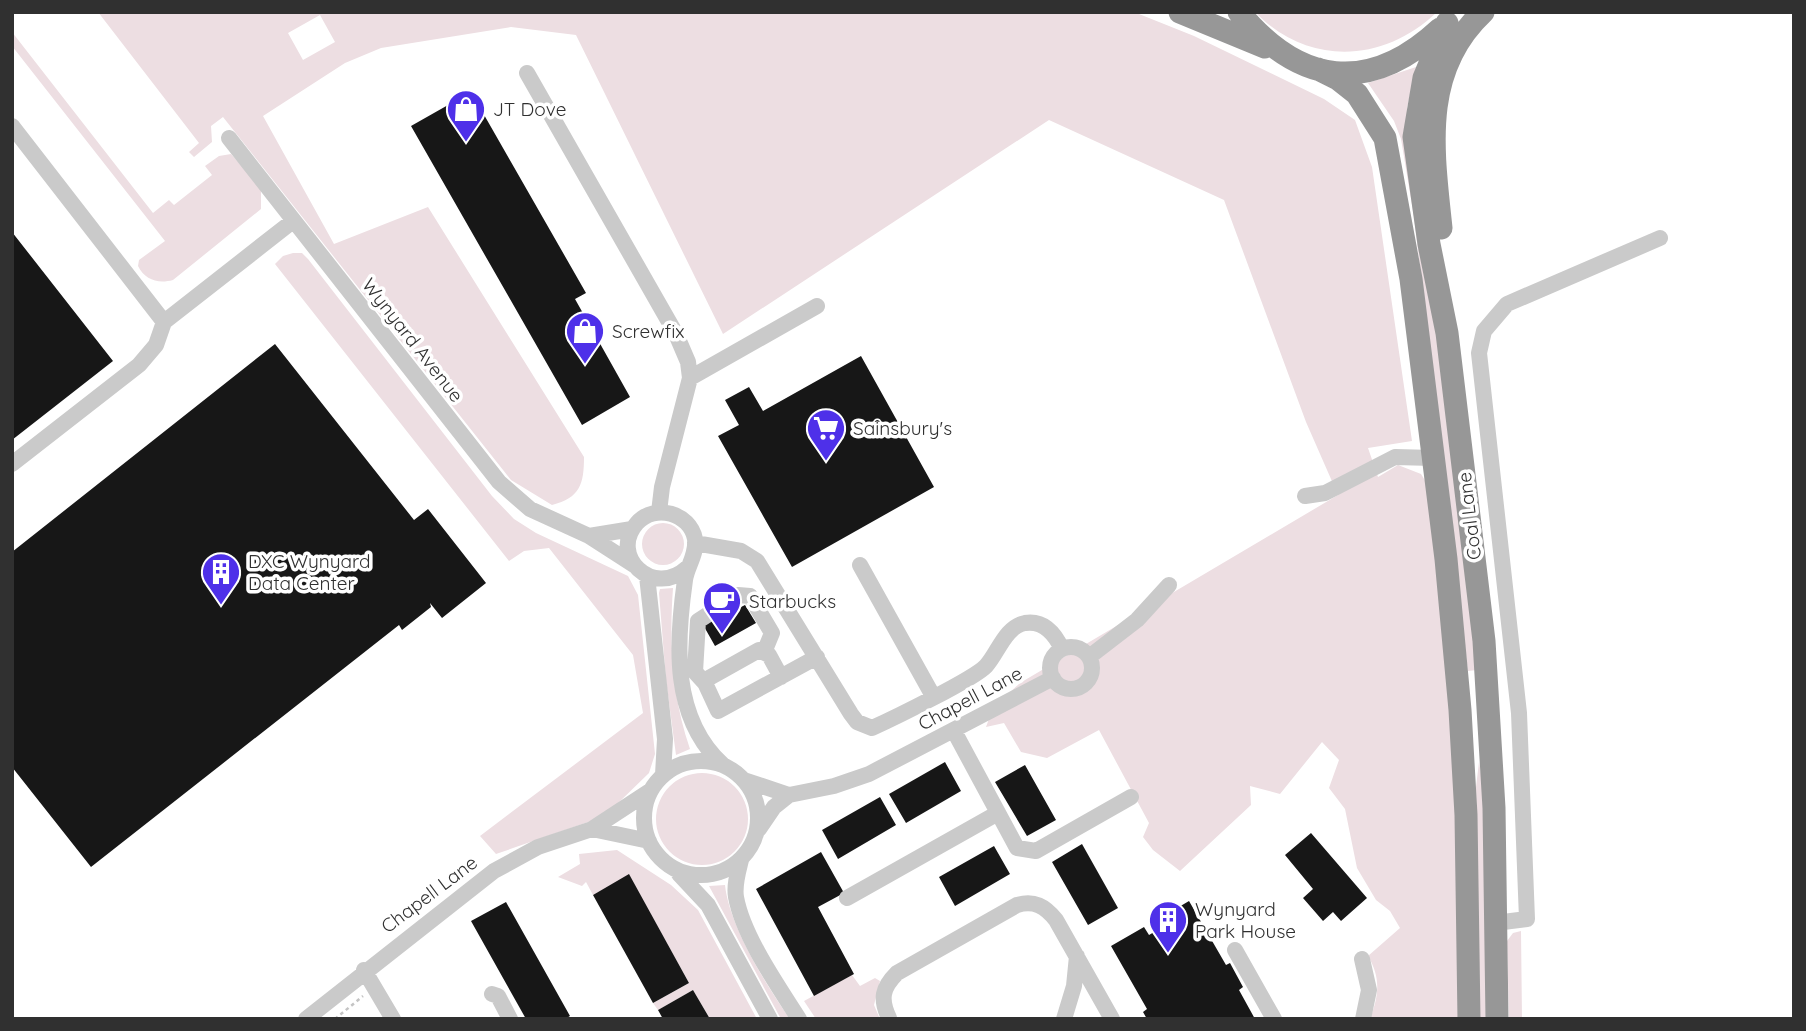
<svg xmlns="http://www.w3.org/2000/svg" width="1806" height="1031" font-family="Quicksand,sans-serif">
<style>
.green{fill:#eddee2;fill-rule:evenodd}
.building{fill:#171717}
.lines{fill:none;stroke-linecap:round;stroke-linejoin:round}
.path{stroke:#c4c4c4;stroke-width:2.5;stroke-dasharray:3.5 3.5;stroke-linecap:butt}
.minor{stroke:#cacaca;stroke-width:16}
.highway{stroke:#979797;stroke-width:23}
.labels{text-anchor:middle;stroke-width:7;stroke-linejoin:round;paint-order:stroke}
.poi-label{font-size:19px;fill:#303030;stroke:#fff;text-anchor:start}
.street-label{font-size:19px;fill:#303030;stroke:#fff}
</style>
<rect width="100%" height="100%" fill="#fff"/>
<path class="green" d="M 98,12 L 1134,12 L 1194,36 L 1324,99 L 1355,120 L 1372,167 L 1412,441 L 1368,448 L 1378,477 L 1398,465 L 1421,474 L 1429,487 L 1458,787 L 1460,1019 L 1370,1019 C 1379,995 1381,978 1368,956 L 1400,928 L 1390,911 L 1376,900 L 1357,868 L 1345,809 L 1329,788 L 1339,760 L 1322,742 L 1280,794 L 1250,786 L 1251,805 L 1180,871 L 1153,850 L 1143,837 L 1149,823 L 1099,730 L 1047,758 L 1021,752 L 1004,723 L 986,727 L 993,708 L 1020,683 L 1338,495 L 1306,422 L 1224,200 L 1049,120 L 723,334 L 576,35 L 511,27 L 381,48 L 345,63 L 263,116 L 334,244 L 428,207 L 584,457 C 584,484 580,498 552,505 L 511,480 L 223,117 L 211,126 L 212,142 L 194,157 L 189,152 L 199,143 ZM 320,15 L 335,42 L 303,60 L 288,33 Z
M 1255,12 L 1437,12 C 1383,64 1307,66 1255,12 Z
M 12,32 L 153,213 L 169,200 L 174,205 L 212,175 L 205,166 L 219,156 L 231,154 L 261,188 L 261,209 L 173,280 C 158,284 145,280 138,266 L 139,260 L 165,241 L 12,46 Z
M 1416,67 L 1407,108 L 1409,151 L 1432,283 L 1477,670 L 1468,671 L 1414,217 L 1401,139 L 1394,121 L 1368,83 Z
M 293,253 L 302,253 L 308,259 L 492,496 L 514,519 L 536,533 L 628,576 L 638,595 L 655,754 L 649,773 L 612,809 L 594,820 L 496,854 L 480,836 L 643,713 L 633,655 L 549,548 L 524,551 L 509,561 L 275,264 L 283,256 Z
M642 544a21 21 0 1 1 42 0a21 21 0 1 1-42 0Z
M 673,588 C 669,643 672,697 690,749 L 676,755 L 666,680 L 659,593 L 660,589 Z
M 1479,762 L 1484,792 L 1490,1019 L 1480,1019 L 1476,787 Z
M656 819a46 46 0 1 1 92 0a46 46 0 1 1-92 0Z
M 617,850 L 671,885 L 698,910 L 757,1019 L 710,1019 L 693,990 L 658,1010 L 653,1003 L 689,983 L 629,875 L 593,895 L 586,882 L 582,886 L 558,877 L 580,864 L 579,854 Z
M 725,885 C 729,925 766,985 790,1019 L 781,1019 L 709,886 Z
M 1521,931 L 1522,1019 L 1509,1019 L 1507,941 L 1513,933 Z
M 852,975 L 860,986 L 875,978 L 880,981 L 874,1005 L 880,1019 L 816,1019 L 804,1001 Z"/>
<path class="building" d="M 471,92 L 586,293 L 575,299 L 630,397 L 582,425 L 411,126 Z
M 12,232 L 113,361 L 12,440 Z
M 275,344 L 414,520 L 428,509 L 486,583 L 442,618 L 430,603 L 431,607 L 402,630 L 399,625 L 91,867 L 12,767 L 12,552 Z
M 861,356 L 934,487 L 792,567 L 718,436 L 739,425 L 725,400 L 749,387 L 763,411 Z
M 731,604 L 735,610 L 745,605 L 756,623 L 715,646 L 702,623 Z
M 945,762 L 961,791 L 906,823 L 889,794 Z
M 1025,765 L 1056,820 L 1027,836 L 995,782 Z
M 880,797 L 896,825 L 838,859 L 822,830 Z
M 1311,833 L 1367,898 L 1341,921 L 1333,912 L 1323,921 L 1303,898 L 1313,889 L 1285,855 Z
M 1082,844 L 1118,908 L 1088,925 L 1052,862 Z
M 994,846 L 1010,874 L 955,906 L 939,877 Z
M 821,852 L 844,893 L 818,907 L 854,974 L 814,996 L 756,889 Z
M 629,874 L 689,983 L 653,1003 L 593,895 Z
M 1189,901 L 1226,965 L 1230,963 L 1243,987 L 1239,990 L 1255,1019 L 1147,1019 L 1143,1012 L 1147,1009 L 1111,946 L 1144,927 L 1149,935 L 1161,928 L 1157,920 Z
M 506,902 L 570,1016 L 565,1019 L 526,1019 L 471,921 Z
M 693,990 L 710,1019 L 663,1019 L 658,1010 Z"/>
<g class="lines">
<path class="path" d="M 335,1019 L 363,996"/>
<path class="minor" d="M 527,73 L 676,334 L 688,362 L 690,378 L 662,487 L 659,512
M 12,126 L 164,322
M 229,138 L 499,482 L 530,509 L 589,536 L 634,565
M 690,378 L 817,306
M 12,464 L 139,365 L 156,345 L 164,322 L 293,221
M 1305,496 L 1325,493 L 1395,457 L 1433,458
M 589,536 L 632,529
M 695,543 L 741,551 L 757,561 L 851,714 L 857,722 L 872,728 C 892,719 974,679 986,666 C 998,653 1005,627 1025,623 C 1044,620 1055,634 1062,649
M 860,565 L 933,696
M 687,568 C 653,599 608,555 637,523 C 655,503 690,513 695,539 C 697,555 687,566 685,580 C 676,643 671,718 723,765
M 647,576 L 665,739 L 663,775
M1050 668a21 21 0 1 1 42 0a21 21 0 1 1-42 0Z
M 1089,657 L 1137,620 L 1169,585
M 781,677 L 769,655 L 759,650 L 709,678 L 705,683 L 718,711 L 817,657
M 705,683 L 695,672 L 698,621 L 738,595 L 750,596 L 772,633 L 765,650
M 954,731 L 1017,848 L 1036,851 L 1131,797
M644 818a57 57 0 1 1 114 0a57 57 0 1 1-114 0Z
M 744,780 L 789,795 L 834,786 L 869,774 L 1053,678
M 592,829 L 649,841
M 759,829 L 774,807 L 789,795
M 741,860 C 738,872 734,885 736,897 C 743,936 778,986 799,1019
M 679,874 L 708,905 L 770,1019
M 847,898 L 998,813
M 1495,923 L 1527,919 L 1519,713 L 1479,353 L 1484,331 L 1507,304 L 1660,238
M 1235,950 L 1274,1019
M 1362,959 L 1369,990 L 1363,1019
M 364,970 L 393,1019
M 492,994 L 498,996 L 510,1019
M 889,1018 C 880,999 882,988 897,973 L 1017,905 C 1034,900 1045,906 1056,920 L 1112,1019
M 306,1019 L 494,871 L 538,847 L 592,829 L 650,791
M 1064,1019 L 1074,986 L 1077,956"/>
<path class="highway" d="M 1180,12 L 1265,47
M 1239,12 C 1299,85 1369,95 1440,29
M 1447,23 L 1424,78 L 1414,137 L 1429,244 L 1447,333 L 1484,641 L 1494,808 L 1497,1019
M 1318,69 L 1338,79 L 1357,94 L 1385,138 L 1411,279 L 1446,559 L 1460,710 L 1466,815 L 1469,1019
M 1441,228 C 1433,151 1420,71 1483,12"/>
</g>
<defs>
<g id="shop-pin" transform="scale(2.0125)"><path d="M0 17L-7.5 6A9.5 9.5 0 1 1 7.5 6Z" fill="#4e30e9" stroke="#fff"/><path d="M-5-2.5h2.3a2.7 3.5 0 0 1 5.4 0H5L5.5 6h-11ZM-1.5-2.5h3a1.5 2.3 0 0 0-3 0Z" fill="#fff"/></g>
<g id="supermarket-pin" transform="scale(2.0125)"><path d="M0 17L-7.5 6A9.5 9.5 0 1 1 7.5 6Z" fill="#4e30e9" stroke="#fff"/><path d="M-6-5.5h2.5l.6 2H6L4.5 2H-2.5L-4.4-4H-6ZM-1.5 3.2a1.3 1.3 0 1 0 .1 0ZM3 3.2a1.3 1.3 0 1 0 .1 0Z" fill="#fff"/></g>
<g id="building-pin" transform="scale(2.0125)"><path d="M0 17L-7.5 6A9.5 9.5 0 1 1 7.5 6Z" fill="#4e30e9" stroke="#fff"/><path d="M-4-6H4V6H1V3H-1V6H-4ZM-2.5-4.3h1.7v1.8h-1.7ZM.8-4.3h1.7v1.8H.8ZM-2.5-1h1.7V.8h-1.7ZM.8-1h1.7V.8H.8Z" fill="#fff"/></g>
<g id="cafe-pin" transform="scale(2.0125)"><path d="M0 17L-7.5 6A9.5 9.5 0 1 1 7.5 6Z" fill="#4e30e9" stroke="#fff"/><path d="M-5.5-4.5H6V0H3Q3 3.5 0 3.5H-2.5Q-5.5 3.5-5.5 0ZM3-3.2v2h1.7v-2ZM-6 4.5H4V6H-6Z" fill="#fff"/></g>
</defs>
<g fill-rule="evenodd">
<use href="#shop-pin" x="466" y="109"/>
<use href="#shop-pin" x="585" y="331"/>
<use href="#supermarket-pin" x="826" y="428"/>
<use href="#building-pin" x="221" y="572"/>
<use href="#cafe-pin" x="722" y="601"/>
<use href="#building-pin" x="1168" y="920"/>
</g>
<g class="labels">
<g class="poi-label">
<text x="493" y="116">JT Dove</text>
<text x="612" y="338">Screwfix</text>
<text x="853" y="435">Sainsbury's</text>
<text x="248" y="568">DXC Wynyard<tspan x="248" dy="22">Data Center</tspan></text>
<text x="749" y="608">Starbucks</text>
<text x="1195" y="916">Wynyard<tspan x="1195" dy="22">Park House</tspan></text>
</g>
<g class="street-label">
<text transform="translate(413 340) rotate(52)" y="7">Wynyard Avenue</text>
<text transform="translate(1469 516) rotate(-97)" y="7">Coal Lane</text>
<text transform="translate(970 698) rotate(-28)" y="7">Chapell Lane</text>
<text transform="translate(429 894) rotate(-37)" y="7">Chapell Lane</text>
</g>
</g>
<rect width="1806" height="1031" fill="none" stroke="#303030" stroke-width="28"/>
</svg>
